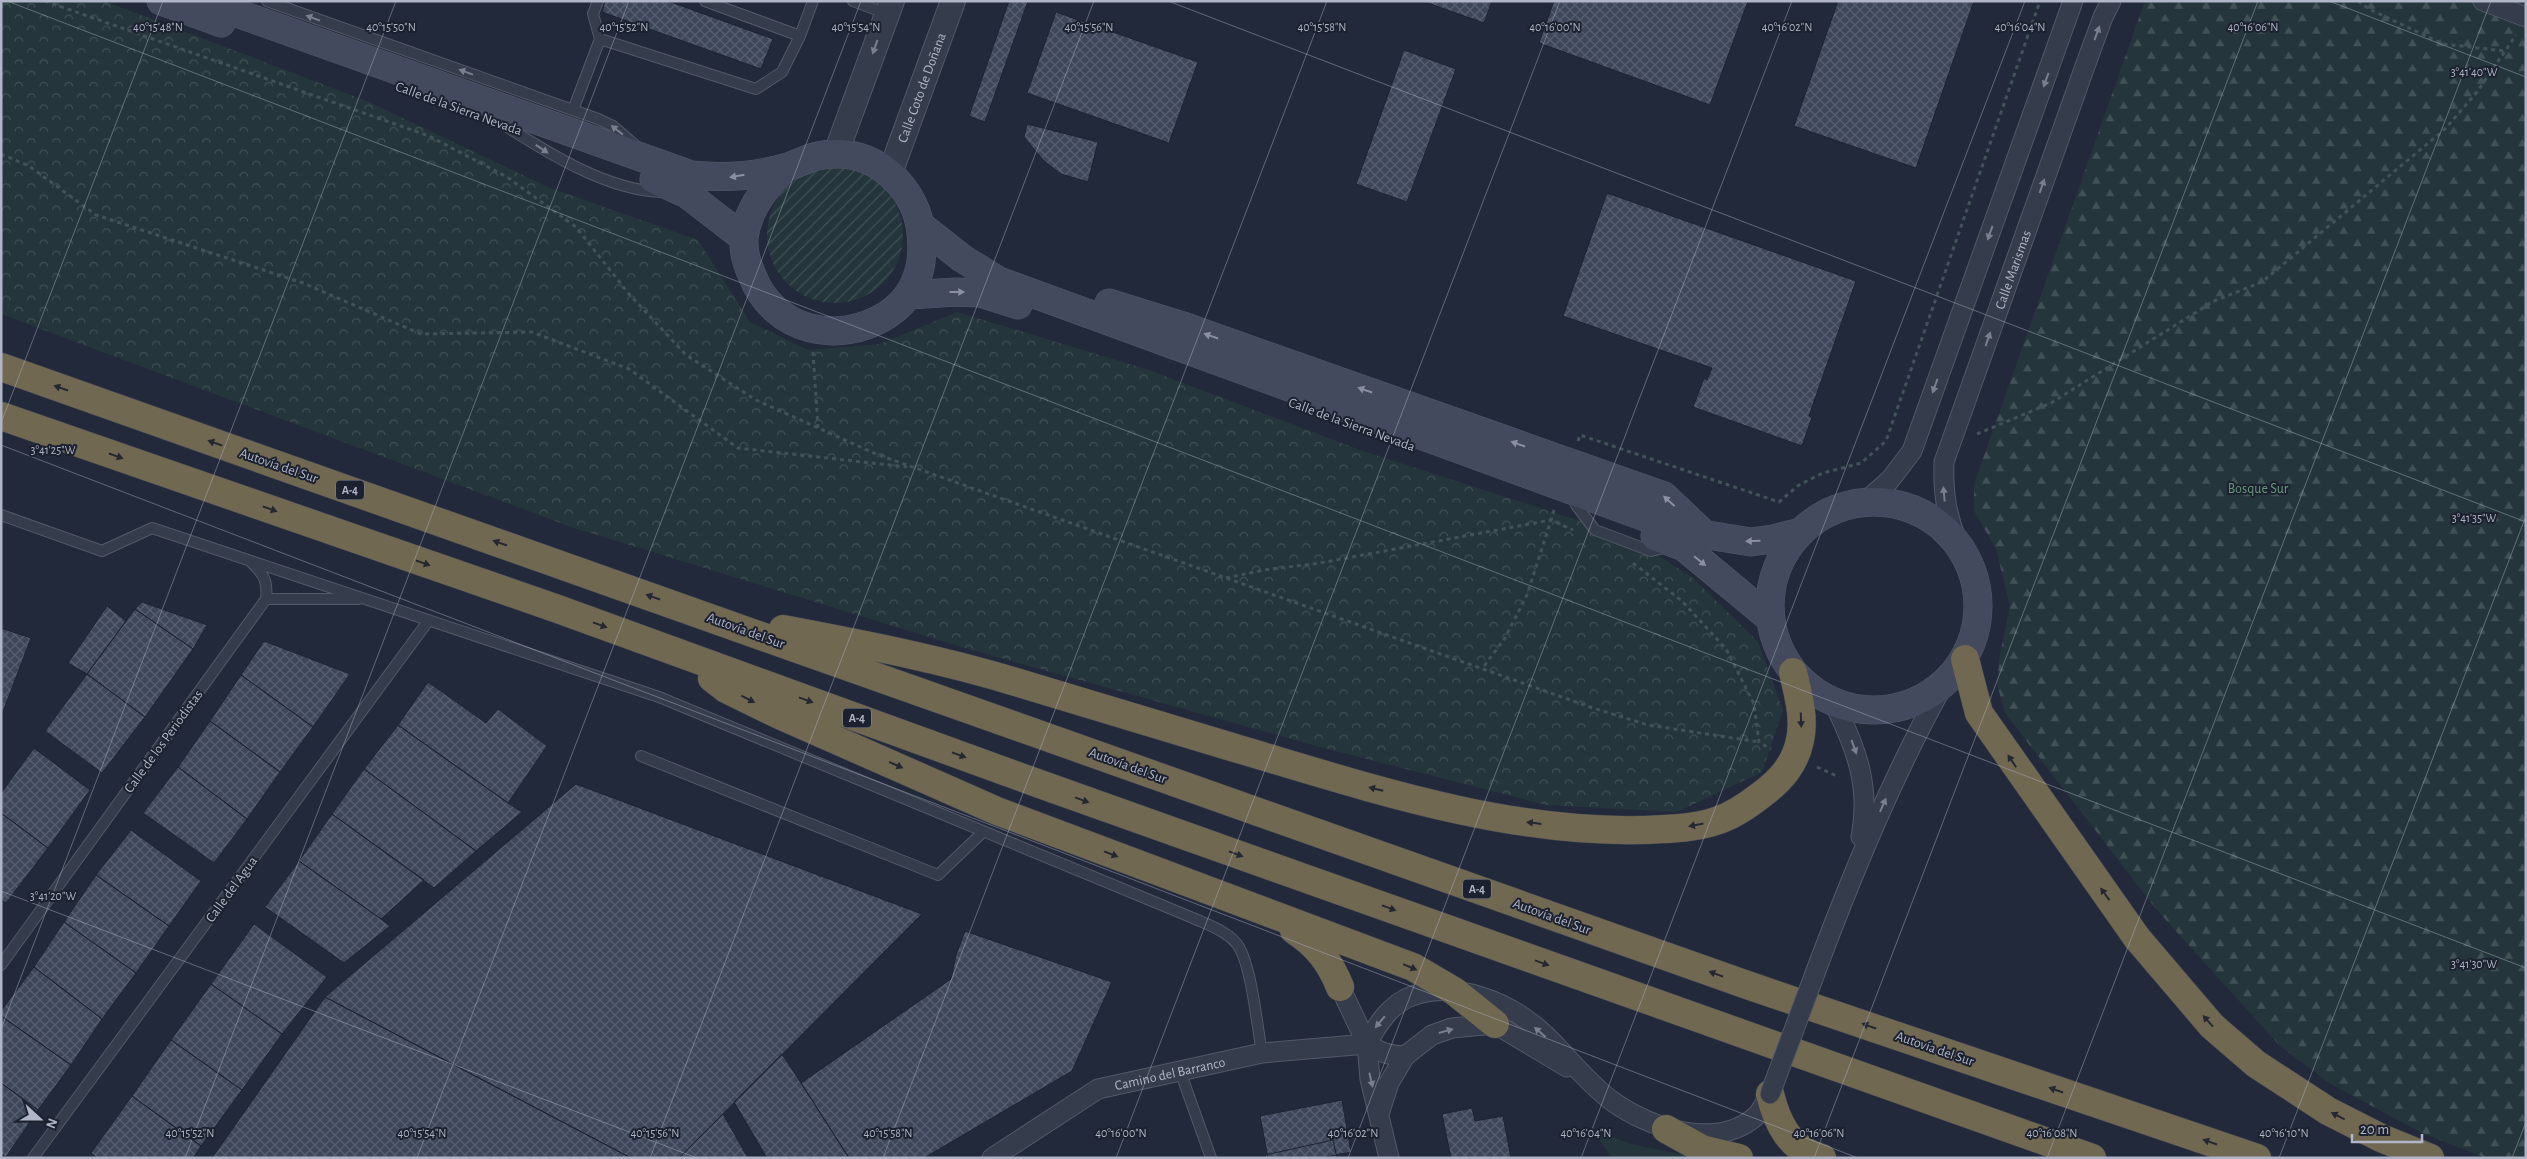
<svg xmlns="http://www.w3.org/2000/svg" width="2527" height="1159" font-family="'Alegreya Sans',sans-serif">
<style>
.grass{fill:#24363b}
.forest{fill:url(#forest-firs)}
.park{fill:url(#park-crowns)}
.garden{fill:url(#garden-furrows)}
.building{fill:url(#building-cross-hatch);stroke:#1d2331}
.lines{fill:none;stroke-linecap:round;stroke-linejoin:round}
.service-casing{stroke:#535968;stroke-width:12}
.minor-casing{stroke:#535968;stroke-width:21}
.tertiary-casing{stroke:#535968;stroke-width:26}
.secondary-casing{stroke:#535968;stroke-width:29}
.motorway-casing{stroke:#404655;stroke-width:29}
.path{stroke:#415359;stroke-width:3;stroke-dasharray:4 4;stroke-linecap:butt}
.service{stroke:#353c4b;stroke-width:10}
.minor{stroke:#353c4b;stroke-width:19}
.tertiary{stroke:#353c4b;stroke-width:24}
.secondary{stroke:#434a5e;stroke-width:28}
.motorway{stroke:#716852;stroke-width:28}
.minor-bridge-casing{stroke:#535968;stroke-width:21;stroke-linecap:butt}
.minor-bridge{stroke:#353c4b;stroke-width:19}
.oneway{fill:#797f8f}
.oneway2{fill:#8a90a2}
.oneway3{fill:#242832}
.ticks{fill:none;stroke:#b0b6c7;stroke-width:1;stroke-opacity:0.45}
.labels{text-anchor:middle;stroke-width:4;stroke-linejoin:round;paint-order:stroke}
.shield{fill:#1b212f;stroke:#838999;stroke-width:1}
.shield-label{font-size:12px;font-weight:bold;fill:#b0b6c7}
.street-label{font-size:14px;fill:#b0b6c7;stroke:#1b212f}
.park-label{font-size:14px;fill:#679878;stroke:#1b212f}
.ticks-label{font-size:12px;text-anchor:middle;fill:#b0b6c7;stroke:#1b212f;stroke-width:4;stroke-linejoin:round;paint-order:stroke}
</style>
<defs>
<pattern id="forest-firs" width="22" height="20" patternUnits="userSpaceOnUse" patternTransform="scale(1.25)"><rect width="22" height="20" fill="#24363b"/><path d="M5 1l3.5 6h-7zM16 11l3.5 6h-7z" fill="#415156"/></pattern>
<pattern id="park-crowns" width="20" height="18" patternUnits="userSpaceOnUse" patternTransform="scale(1.25)"><rect width="20" height="18" fill="#24363b"/><path d="M2 6a3 3 0 1 1 6 0M12 15a3 3 0 1 1 6 0" fill="none" stroke="#415156"/></pattern>
<pattern id="garden-furrows" width="10" height="10" patternUnits="userSpaceOnUse" patternTransform="scale(1.25)"><rect width="10" height="10" fill="#24363b"/><path d="M-1 1l2-2M0 10L10 0M9 11l2-2" fill="none" stroke="#415156"/></pattern>
<pattern id="building-cross-hatch" width="8" height="8" patternUnits="userSpaceOnUse" patternTransform="scale(1.25)"><rect width="8" height="8" fill="#3e475a"/><path d="M0 0l8 8M0 8l8-8" fill="none" stroke="#575f70"/></pattern>
</defs>
<rect width="100%" height="100%" fill="#22293a"/>
<path class="grass" d="M 1592,1129 L 1631,1144 L 1700,1158 L 1612,1158 Z"/>
<path class="forest" d="M 2145,1 L 2526,1 L 2526,1158 L 2486,1158 L 2422,1133 L 2329,1083 L 2280,1046 L 2156,909 L 2005,713 L 1997,684 L 2000,654 L 2010,606 L 1996,549 L 1974,511 L 1974,484 Z"/>
<path class="park" d="M 1,1 L 104,1 L 367,101 L 550,188 L 698,240 L 750,322 L 808,350 L 880,344 L 957,312 L 1149,370 L 1360,450 L 1630,537 L 1693,578 L 1758,642 L 1783,710 L 1762,772 L 1677,812 L 1546,805 L 1324,748 L 965,648 L 571,527 L 1,314 Z"/>
<path class="garden" d="M767 235a68 68 0 1 1 136 0a68 68 0 1 1-136 0Z"/>
<path class="building" d="M 605,1 L 668,1 L 773,39 L 761,69 L 602,12 Z
M 1009,1 L 1028,1 L 985,122 L 969,116 Z
M 1422,1 L 1492,1 L 1484,23 Z
M 1554,1 L 1748,1 L 1710,105 L 1539,43 Z
M 1838,1 L 1974,1 L 1916,168 L 1794,126 Z
M 1056,12 L 1198,62 L 1169,143 L 1027,93 Z
M 1404,50 L 1456,69 L 1407,202 L 1356,184 Z
M 1027,124 L 1098,142 L 1088,182 L 1061,174 L 1044,161 L 1024,137 Z
M 1607,193 L 1856,281 L 1809,416 L 1812,417 L 1802,446 L 1693,407 L 1704,378 L 1707,380 L 1712,368 L 1563,316 Z
M 142,602 L 207,625 L 193,649 L 135,609 Z
M 107,606 L 126,621 L 87,674 L 68,663 Z
M 135,609 L 193,649 L 145,717 L 87,674 Z
M 1,628 L 31,638 L 1,717 Z
M 264,641 L 350,674 L 313,727 L 241,675 Z
M 87,674 L 145,717 L 102,773 L 45,731 Z
M 241,675 L 313,727 L 280,772 L 210,721 Z
M 428,682 L 486,723 L 498,709 L 547,746 L 508,803 L 398,725 Z
M 210,721 L 280,772 L 247,819 L 178,767 Z
M 398,725 L 508,803 L 522,812 L 476,851 L 364,769 Z
M 34,748 L 90,790 L 48,848 L 1,813 L 1,793 Z
M 178,767 L 247,819 L 214,863 L 143,813 Z
M 364,769 L 476,851 L 434,888 L 332,814 Z
M 576,784 L 922,914 L 679,1158 L 631,1158 L 325,997 Z
M 1,813 L 48,848 L 6,903 L 1,900 Z
M 332,814 L 424,880 L 381,919 L 299,861 Z
M 131,830 L 201,881 L 169,926 L 96,875 Z
M 299,861 L 381,919 L 390,926 L 344,963 L 265,907 Z
M 96,875 L 169,926 L 136,973 L 64,922 Z
M 64,922 L 136,973 L 102,1019 L 34,967 Z
M 254,924 L 327,977 L 282,1034 L 211,984 Z
M 965,931 L 1112,982 L 1072,1071 L 924,1158 L 849,1158 L 801,1083 L 951,979 L 956,955 Z
M 34,967 L 102,1019 L 71,1065 L 1,1016 L 1,1011 Z
M 211,984 L 282,1034 L 242,1090 L 171,1040 Z
M 325,997 L 631,1158 L 212,1158 Z
M 1,1016 L 71,1065 L 38,1110 L 1,1083 Z
M 171,1040 L 242,1090 L 201,1146 L 132,1096 Z
M 782,1054 L 801,1083 L 849,1158 L 767,1158 L 734,1102 Z
M 1,1083 L 38,1110 L 6,1157 L 1,1154 Z
M 132,1096 L 201,1146 L 193,1158 L 97,1158 L 91,1153 Z
M 1342,1100 L 1351,1152 L 1321,1158 L 1268,1158 L 1260,1116 Z
M 1472,1108 L 1475,1121 L 1503,1116 L 1511,1158 L 1451,1158 L 1442,1114 Z
M 723,1114 L 748,1158 L 679,1158 Z
M 1333,1140 L 1337,1158 L 1266,1158 L 1265,1155 Z"/>
<g class="lines">
<g class="service-casing">
<path id="service" d="M 267,1 L 598,119 L 613,126 L 635,145
M 598,1 L 593,14 L 600,39
M 705,1 L 800,36
M 853,1 L 887,14
M 573,110 L 600,39 L 756,89 L 782,72 L 800,36 L 813,1
M 501,123 C 546,152 606,190 661,192
M 1576,505 L 1595,530 L 1651,551 L 1668,547
M 1,515 L 102,551 L 152,528 L 659,697 L 1193,918 C 1208,925 1230,932 1239,947 C 1252,969 1257,1026 1262,1053
M 252,563 C 264,574 268,582 266,599
M 641,756 L 938,875 L 983,832
M 1,965 L 266,599 L 359,599
M 1180,1071 L 1211,1158
M 33,1158 L 429,620"/>
</g>
<g class="minor-casing">
<g id="minor">
<path d="M 2483,1 L 2526,17"/>
<path d="M 1865,502 L 1890,480 L 1912,451 L 2073,1"/>
<path id="s1" d="M 1957,541 C 1946,514 1943,491 1944,462 L 2084,69 L 2103,17 L 2111,1"/>
<path d="M 1834,703 C 1856,748 1871,786 1861,837"/>
<path d="M 1820,960 C 1856,865 1894,774 1943,685"/>
<path d="M 1340,987 L 1367,1044 L 1370,1079 L 1389,1158"/>
<path d="M 1367,1044 C 1377,1025 1390,1004 1412,996 C 1456,980 1509,1002 1542,1032 C 1566,1054 1585,1081 1612,1101 C 1649,1128 1717,1151 1756,1116 C 1762,1111 1766,1100 1770,1094"/>
<path d="M 1367,1044 C 1380,1052 1390,1056 1405,1056"/>
<path d="M 1379,1114 L 1389,1083 L 1405,1056 L 1432,1035 L 1452,1028 L 1495,1024 L 1567,1067"/>
<path id="s2" d="M 992,1158 L 1098,1089 L 1262,1053 L 1367,1044"/>
</g>
</g>
<g class="tertiary-casing">
<g id="tertiary">
<path d="M 836,153 L 892,1"/>
<path id="s3" d="M 890,173 L 953,1"/>
</g>
</g>
<g class="secondary-casing">
<path id="secondary" d="M 161,1 L 221,23
M 203,1 L 691,175 C 723,178 753,177 784,168 C 804,162 813,154 835,154 C 879,152 917,191 921,233 C 925,267 916,296 887,315 C 838,346 773,331 752,275 C 747,264 743,250 744,238 C 747,210 766,186 785,168
M 654,179 L 687,194 L 744,238
M 921,226 L 963,259 L 999,281 L 1683,531 L 1751,542 L 1773,539 L 1801,532
M 909,295 L 956,292 L 980,293 L 1018,305
M 1109,303 L 1180,325 L 1664,496 L 1704,534
M1770 606a104 104 0 1 1 208 0a104 104 0 1 1-208 0Z
M 1655,536 L 1684,547 L 1771,619"/>
</g>
<g class="motorway-casing">
<path id="motorway" d="M 1,367 L 1750,986 L 2257,1158
M 1,416 L 555,608 L 1037,783 L 2092,1158
M 783,629 C 862,644 941,659 1019,683 C 1091,704 1163,726 1235,748 C 1367,787 1503,833 1641,830 C 1666,829 1692,829 1716,821 C 1732,816 1747,806 1761,795 C 1780,781 1795,765 1800,740 C 1805,718 1798,694 1793,672
M 1965,659 L 1979,713 L 2137,938 L 2212,1026 L 2256,1064 L 2328,1111 L 2381,1138 L 2430,1158
M 712,678 L 726,689 L 777,714 L 997,811 L 1413,967 L 1454,991 L 1495,1024
M 1294,930 C 1317,945 1330,962 1340,987
M 1770,1094 C 1777,1123 1790,1150 1822,1158
M 1666,1129 L 1702,1149 L 1739,1158"/>
</g>
<path class="path" d="M 45,1 L 429,136 L 507,177 L 576,227 L 629,294 L 686,355 L 756,400 L 876,454 L 1593,708 L 1648,725 L 1759,742
M 2358,1 L 2369,9 L 2443,44 L 2505,51
M 1,154 L 29,166 L 96,215 L 303,283 L 421,334 L 532,332 L 629,369 L 738,448 L 907,467
M 813,352 L 818,428
M 1977,434 L 2051,403 L 2214,301 L 2262,282 L 2445,129 L 2477,92 L 2516,35
M 1578,441 L 1580,435 L 1779,502 L 1799,485 L 1823,473 L 1861,463 L 1886,441 L 2040,1
M 1554,510 L 1551,520 L 1573,530
M 1633,563 L 1682,601 L 1726,649 L 1754,704 L 1759,742 L 1771,749
M 1226,578 L 1264,570 L 1320,563 L 1551,520 L 1527,595 L 1505,638 L 1482,669
M 1817,767 L 1839,777"/>
<use href="#service" class="service"/>
<use href="#minor" class="minor"/>
<use href="#tertiary" class="tertiary"/>
<use href="#secondary" class="secondary"/>
<use href="#motorway" class="motorway"/>
<g class="minor-bridge-casing">
<path id="minor-bridge" d="M 1770,1094 L 1820,960"/>
</g>
<use href="#minor-bridge" class="minor-bridge"/>
</g>
<defs><path id="oneway-solid" d="M-6-.8H1V-3.2L6.5 0L1 3.2V.8H-6Z" transform="scale(1.25)"/></defs>
<g class="oneway">
<use href="#oneway-solid" transform="translate(313 18) rotate(-160)"/>
<use href="#oneway-solid" transform="translate(2097 33) rotate(-70)"/>
<use href="#oneway-solid" transform="translate(875 47) rotate(110)"/>
<use href="#oneway-solid" transform="translate(466 72) rotate(-160)"/>
<use href="#oneway-solid" transform="translate(2046 80) rotate(110)"/>
<use href="#oneway-solid" transform="translate(617 130) rotate(-142)"/>
<use href="#oneway-solid" transform="translate(542 149) rotate(33)"/>
<use href="#oneway-solid" transform="translate(2042 186) rotate(-71)"/>
<use href="#oneway-solid" transform="translate(1990 233) rotate(110)"/>
<use href="#oneway-solid" transform="translate(1988 339) rotate(-71)"/>
<use href="#oneway-solid" transform="translate(1935 386) rotate(110)"/>
<use href="#oneway-solid" transform="translate(1944 494) rotate(-95)"/>
<use href="#oneway-solid" transform="translate(1854 747) rotate(70)"/>
<use href="#oneway-solid" transform="translate(1883 805) rotate(-66)"/>
<use href="#oneway-solid" transform="translate(1380 1022) rotate(130)"/>
<use href="#oneway-solid" transform="translate(1446 1031) rotate(-16)"/>
<use href="#oneway-solid" transform="translate(1540 1032) rotate(-139)"/>
<use href="#oneway-solid" transform="translate(1371 1080) rotate(77)"/>
</g>
<g class="oneway2">
<use href="#oneway-solid" transform="translate(737 176) rotate(170)"/>
<use href="#oneway-solid" transform="translate(957 292)"/>
<use href="#oneway-solid" transform="translate(1211 336) rotate(-161)"/>
<use href="#oneway-solid" transform="translate(1365 390) rotate(-161)"/>
<use href="#oneway-solid" transform="translate(1518 444) rotate(-161)"/>
<use href="#oneway-solid" transform="translate(1669 501) rotate(-138)"/>
<use href="#oneway-solid" transform="translate(1753 541) rotate(179)"/>
<use href="#oneway-solid" transform="translate(1700 561) rotate(39)"/>
</g>
<g class="oneway3">
<use href="#oneway-solid" transform="translate(61 388) rotate(-161)"/>
<use href="#oneway-solid" transform="translate(215 443) rotate(-161)"/>
<use href="#oneway-solid" transform="translate(116 456) rotate(19)"/>
<use href="#oneway-solid" transform="translate(270 509) rotate(19)"/>
<use href="#oneway-solid" transform="translate(500 543) rotate(-161)"/>
<use href="#oneway-solid" transform="translate(423 563) rotate(19)"/>
<use href="#oneway-solid" transform="translate(653 597) rotate(-161)"/>
<use href="#oneway-solid" transform="translate(600 625) rotate(20)"/>
<use href="#oneway-solid" transform="translate(748 699) rotate(27)"/>
<use href="#oneway-solid" transform="translate(806 700) rotate(20)"/>
<use href="#oneway-solid" transform="translate(1801 720) rotate(88)"/>
<use href="#oneway-solid" transform="translate(959 755) rotate(20)"/>
<use href="#oneway-solid" transform="translate(2012 761) rotate(-124)"/>
<use href="#oneway-solid" transform="translate(896 765) rotate(24)"/>
<use href="#oneway-solid" transform="translate(1376 789) rotate(-166)"/>
<use href="#oneway-solid" transform="translate(1082 800) rotate(20)"/>
<use href="#oneway-solid" transform="translate(1534 823) rotate(-173)"/>
<use href="#oneway-solid" transform="translate(1696 825) rotate(169)"/>
<use href="#oneway-solid" transform="translate(1111 854) rotate(21)"/>
<use href="#oneway-solid" transform="translate(1236 854) rotate(20)"/>
<use href="#oneway-solid" transform="translate(2105 894) rotate(-126)"/>
<use href="#oneway-solid" transform="translate(1389 908) rotate(20)"/>
<use href="#oneway-solid" transform="translate(1542 963) rotate(20)"/>
<use href="#oneway-solid" transform="translate(1410 967) rotate(23)"/>
<use href="#oneway-solid" transform="translate(1716 974) rotate(-160)"/>
<use href="#oneway-solid" transform="translate(2208 1021) rotate(-132)"/>
<use href="#oneway-solid" transform="translate(1869 1026) rotate(-161)"/>
<use href="#oneway-solid" transform="translate(2056 1090) rotate(-161)"/>
<use href="#oneway-solid" transform="translate(2338 1116) rotate(-153)"/>
<use href="#oneway-solid" transform="translate(2210 1142) rotate(-161)"/>
</g>
<path class="ticks" d="M 7,1 L 2526,968M 1168,1 L 2526,522M 2329,1 L 2526,77M 1,423 L 163,1M 1,445 L 1858,1158M 1,891 L 697,1158M 1,1029 L 396,1M 185,1158 L 629,1M 417,1158 L 861,1M 650,1158 L 1094,1M 883,1158 L 1327,1M 1116,1158 L 1560,1M 1348,1158 L 1792,1M 1581,1158 L 2025,1M 1814,1158 L 2258,1M 2047,1158 L 2491,1M 2279,1158 L 2526,516M 2512,1158 L 2526,1122"/>
<g class="labels">
<g class="shield">
<rect x="336" y="480.5" width="28" height="19" rx="4"/>
<rect x="843" y="708.5" width="28" height="19" rx="4"/>
<rect x="1463" y="879.5" width="28" height="19" rx="4"/>
</g>
<g class="shield-label">
<text x="350" y="494">A-4</text>
<text x="857" y="722">A-4</text>
<text x="1477" y="893">A-4</text>
</g>
<g class="street-label">
<text dy="5" stroke="none"><textPath href="#s3" startOffset="91">Calle Coto de Doñana</textPath></text>
<text transform="translate(459 108) rotate(20)" y="5">Calle de la Sierra Nevada</text>
<text dy="5" stroke="none"><textPath href="#s1" startOffset="285">Calle Marismas</textPath></text>
<text transform="translate(1352 424) rotate(20)" y="5">Calle de la Sierra Nevada</text>
<text transform="translate(279 465) rotate(19)" y="5">Autovía del Sur</text>
<text transform="translate(746 630) rotate(20)" y="5">Autovía del Sur</text>
<text transform="translate(163 741) rotate(-54)" y="5">Calle de los Periodistas</text>
<text transform="translate(1128 765) rotate(20)" y="5">Autovía del Sur</text>
<text transform="translate(231 889) rotate(-54)" y="5">Calle del Agua</text>
<text transform="translate(1552 916) rotate(20)" y="5">Autovía del Sur</text>
<text transform="translate(1935 1048) rotate(19)" y="5">Autovía del Sur</text>
<text dy="5" stroke="none"><textPath href="#s2" startOffset="200">Camino del Barranco</textPath></text>
</g>
<g class="park-label">
<text x="2258" y="493">Bosque Sur</text>
</g>
</g>
<g class="ticks-label">
<text x="158" y="31">40°15'48"N</text>
<text x="391" y="31">40°15'50"N</text>
<text x="624" y="31">40°15'52"N</text>
<text x="856" y="31">40°15'54"N</text>
<text x="1089" y="31">40°15'56"N</text>
<text x="1322" y="31">40°15'58"N</text>
<text x="1555" y="31">40°16'00"N</text>
<text x="1787" y="31">40°16'02"N</text>
<text x="2020" y="31">40°16'04"N</text>
<text x="2253" y="31">40°16'06"N</text>
<text x="2474" y="76">3°41'40"W</text>
<text x="53" y="454">3°41'25"W</text>
<text x="2474" y="522">3°41'35"W</text>
<text x="53" y="900">3°41'20"W</text>
<text x="2474" y="968">3°41'30"W</text>
<text x="190" y="1137">40°15'52"N</text>
<text x="422" y="1137">40°15'54"N</text>
<text x="655" y="1137">40°15'56"N</text>
<text x="888" y="1137">40°15'58"N</text>
<text x="1121" y="1137">40°16'00"N</text>
<text x="1353" y="1137">40°16'02"N</text>
<text x="1586" y="1137">40°16'04"N</text>
<text x="1819" y="1137">40°16'06"N</text>
<text x="2052" y="1137">40°16'08"N</text>
<text x="2284" y="1137">40°16'10"N</text>
</g>
<rect width="2527" height="1159" fill="none" stroke="#b0b6c7" stroke-width="5"/>
<g transform="translate(40 1119) rotate(111)" stroke="#1b212f" stroke-width="4" paint-order="stroke">
<path d="M0-4L9 19L0 12L-9 19Z" fill="#b0b6c7"/>
<text y="-8" font-size="14" font-weight="bold" text-anchor="middle" fill="#b0b6c7">N</text>
</g>
<path d="M2352 1134v8h70v-8" fill="none" stroke="#b0b6c7" stroke-width="2.5"/>
<text x="2360" y="1134" font-size="15" fill="#b0b6c7" stroke="#1b212f" stroke-width="4" paint-order="stroke">20 m</text>
</svg>
